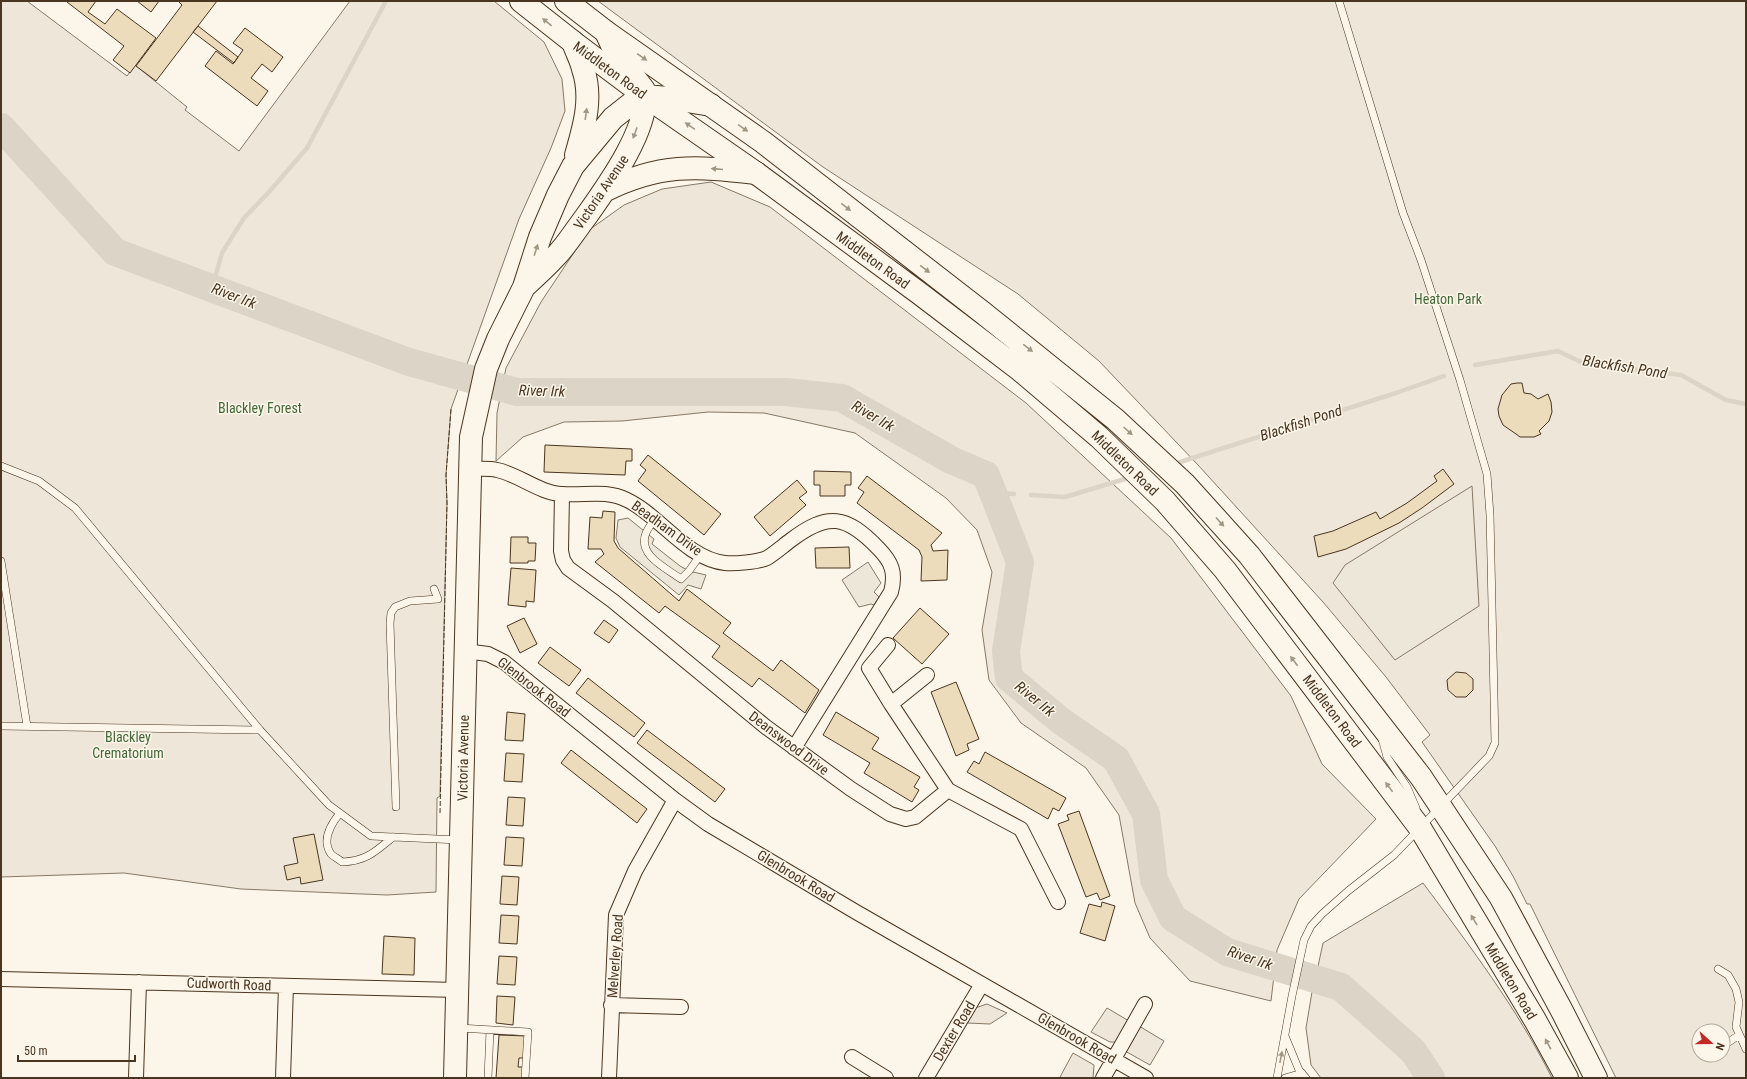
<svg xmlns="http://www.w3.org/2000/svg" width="1747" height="1079" font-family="'Roboto Condensed',sans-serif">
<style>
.green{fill:#ede6d9;stroke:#887966;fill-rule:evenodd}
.parking{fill:#ede7d9;stroke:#887966}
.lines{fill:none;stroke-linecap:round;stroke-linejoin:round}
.stream{stroke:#dcd4c6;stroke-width:4.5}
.river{stroke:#dcd4c6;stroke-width:28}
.building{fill:#ecdcbc;stroke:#4a3520}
.service-casing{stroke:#4a3520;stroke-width:8}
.minor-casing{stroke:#4a3520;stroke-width:16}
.primary-casing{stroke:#4a3520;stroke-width:24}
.trunk-casing{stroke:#4a3520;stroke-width:24}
.service{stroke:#fbf6e9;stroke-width:7}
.minor{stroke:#fbf6e9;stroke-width:14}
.primary{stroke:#fbf6e9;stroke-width:22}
.trunk{stroke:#fbf6e9;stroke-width:22}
.fence{stroke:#4a3520;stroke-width:1;stroke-dasharray:5 2;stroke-linecap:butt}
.oneway{fill:#a29684}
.labels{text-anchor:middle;stroke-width:3;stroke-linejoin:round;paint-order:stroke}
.street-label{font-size:14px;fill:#4a3520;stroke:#fbf6e9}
.park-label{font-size:14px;fill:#436837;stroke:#fbf6e9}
.water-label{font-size:15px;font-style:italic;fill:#4a3520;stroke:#fbf6e9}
</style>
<rect width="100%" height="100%" fill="#fbf6e9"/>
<path class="green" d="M 1,1 L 27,1 L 127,76 L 135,65 L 187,107 L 185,110 L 239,151 L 350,1 L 494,1 L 544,42 L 562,79 L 565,111 L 551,148 L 519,219 L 451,409 L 446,475 L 447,503 L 440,796 L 437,798 L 436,892 L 387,895 L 241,889 L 124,873 L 1,877 Z
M 598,1 L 1746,1 L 1746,1078 L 1616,1078 L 1530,904 L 1527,904 L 1513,876 L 1495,846 L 1422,742 L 1430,735 L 1386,677 L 1323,602 L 1198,465 L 1099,361 L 1018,294 L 823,167 ZM 1699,1031 L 1723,1031 L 1723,1055 L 1699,1055 Z
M 711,182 L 770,207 L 1026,403 L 1171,538 L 1291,696 L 1322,764 L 1376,819 L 1299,899 L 1277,950 L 1271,1001 L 1190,981 L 1150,938 L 1135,903 L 1119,815 L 1086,768 L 1021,723 L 989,680 L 982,630 L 992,572 L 977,530 L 946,498 L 855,433 L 764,413 L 708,412 L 622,421 L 564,422 L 523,437 L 496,461 L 497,413 L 506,368 L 541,302 L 589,230 L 624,205 L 662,189 Z
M 1423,883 C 1469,945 1517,1008 1552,1078 L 1442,1078 L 1413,1043 L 1351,988 L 1317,971 L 1323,943 Z
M 1312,992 L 1337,998 L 1407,1062 L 1418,1078 L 1321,1078 L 1311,1065 L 1306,1028 Z
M 987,1004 L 1007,1013 L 990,1024 L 967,1023 L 975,1008 Z
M 1107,1008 L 1129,1021 L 1116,1042 L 1110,1042 L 1091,1032 Z
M 1139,1026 L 1164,1041 L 1150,1065 L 1125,1051 Z
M 1073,1053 L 1094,1065 L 1093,1078 L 1063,1078 L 1060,1077 Z"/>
<path class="parking" d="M 1472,486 L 1479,606 L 1395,660 L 1333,583 L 1345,565 Z
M 628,518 L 654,539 L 652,544 L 680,566 L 689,571 L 706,575 L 701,589 L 688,585 L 679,595 L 620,547 L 616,538 L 618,520 Z
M 868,562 L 881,583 L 874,592 L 879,597 L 874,605 L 871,604 L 859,607 L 842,580 Z"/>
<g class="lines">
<path class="stream" d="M 212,288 L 222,253 L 244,218 L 269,192 L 307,148 L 386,1
M 1475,365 L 1558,351 L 1583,363 L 1681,375 L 1726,400 L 1746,404
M 1180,462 L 1396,393 L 1444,376
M 993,493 L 1014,494
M 1031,495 L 1065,497 L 1128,478"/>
<path class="river" d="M 1,127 L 115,252 L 409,362 L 517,392 L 786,392 L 842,398 L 951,460 L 986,475 L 1020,562 L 1006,651 L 1009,678 L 1061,721 L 1116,759 L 1146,814 L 1154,880 L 1173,918 L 1227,952 L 1341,987 L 1413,1051 L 1431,1078"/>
</g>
<path class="building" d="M 68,1 L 96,1 L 88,12 L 105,24 L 117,9 L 156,38 L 130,73 L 113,60 L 124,46 L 67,2 Z
M 137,1 L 159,1 L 151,12 Z
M 178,1 L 217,1 L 156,81 L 136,66 L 182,5 Z
M 198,26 L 238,57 L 234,63 L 193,32 Z
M 245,28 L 283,57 L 272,72 L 262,64 L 251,78 L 268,91 L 257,106 L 205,66 L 216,51 L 233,64 L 243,50 L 233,43 Z
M 1517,383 L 1522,383 L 1524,393 L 1531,394 L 1538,399 L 1548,394 L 1551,402 L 1552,412 L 1549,421 L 1539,431 L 1541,434 L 1534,437 L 1520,437 L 1516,434 L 1503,425 L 1499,416 L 1498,409 L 1502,395 L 1511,384 Z
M 545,445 L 632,449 L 632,461 L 626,461 L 625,475 L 544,472 Z
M 648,455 L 721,514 L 704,535 L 638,481 L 646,470 L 640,465 Z
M 1443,469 L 1454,484 L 1422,508 L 1399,523 L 1346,549 L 1318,557 L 1314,536 L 1333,531 L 1376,512 L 1380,519 L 1407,503 L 1437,481 L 1434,476 Z
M 814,471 L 851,472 L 851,485 L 845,485 L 845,496 L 820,496 L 820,485 L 814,485 Z
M 867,476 L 942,533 L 931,545 L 933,551 L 948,550 L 947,580 L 921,581 L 922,557 L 919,550 L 857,503 L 864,492 L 858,488 Z
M 797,480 L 807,492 L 799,498 L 806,505 L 770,536 L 754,517 Z
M 603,511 L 615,512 L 614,541 L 618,548 L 679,601 L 687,589 L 731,623 L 723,633 L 773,671 L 781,660 L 819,690 L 805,713 L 759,678 L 752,687 L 712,657 L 720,646 L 665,606 L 659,613 L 595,562 L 604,554 L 601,549 L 588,549 L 590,517 L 602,518 Z
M 511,537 L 528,537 L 528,543 L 536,543 L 535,561 L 528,561 L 528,563 L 510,563 Z
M 849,547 L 850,568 L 816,568 L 815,548 Z
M 511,568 L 536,570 L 534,602 L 526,601 L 526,607 L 508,605 Z
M 920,608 L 949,634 L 922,664 L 893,638 Z
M 524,618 L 537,644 L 520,653 L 507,626 Z
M 604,620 L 618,630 L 609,643 L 594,633 Z
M 550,647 L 581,670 L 569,686 L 538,663 Z
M 1456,672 L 1466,673 L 1473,679 L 1473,690 L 1466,697 L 1456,697 L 1448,690 L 1447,680 Z
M 588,678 L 645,723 L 634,737 L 576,693 Z
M 956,682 L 979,739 L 967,744 L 969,750 L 956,756 L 931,692 Z
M 507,712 L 525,714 L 523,741 L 505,740 Z
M 836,712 L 879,738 L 872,749 L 920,777 L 914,787 L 919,790 L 912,802 L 864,773 L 870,763 L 823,735 Z
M 647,730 L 725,789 L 715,802 L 637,743 Z
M 571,750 L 647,809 L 637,823 L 561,763 Z
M 985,752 L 1066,798 L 1059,811 L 1053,808 L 1048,819 L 967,772 L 974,761 L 979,764 Z
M 506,753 L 524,754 L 522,782 L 504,781 Z
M 508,797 L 525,798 L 523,826 L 506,825 Z
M 1079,811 L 1110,896 L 1100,900 L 1097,893 L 1086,897 L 1058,824 L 1069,820 L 1067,815 Z
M 314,834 L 323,880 L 301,884 L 300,877 L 287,880 L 284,866 L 298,863 L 293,838 Z
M 506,837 L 524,838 L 522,866 L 504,865 Z
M 502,876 L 519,877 L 517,905 L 500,904 Z
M 1102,902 L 1115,906 L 1105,941 L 1080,933 L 1089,904 L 1101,907 Z
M 501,915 L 519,916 L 517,944 L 499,943 Z
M 384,936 L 415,938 L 414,975 L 382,974 Z
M 499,956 L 517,957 L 515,985 L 497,984 Z
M 497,996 L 515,997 L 513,1025 L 496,1023 Z
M 499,1035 L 526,1036 L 525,1058 L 519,1058 L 518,1067 L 524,1067 L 524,1078 L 496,1078 Z"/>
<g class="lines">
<g class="service-casing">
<path id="service" d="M 1,466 L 39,481 L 75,508 L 260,730 L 329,805 L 371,836 L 459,840
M 655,519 C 652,523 648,528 646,533 C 637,555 666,568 681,579 L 689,571 L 701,554
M 1,561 L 27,726
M 1,726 L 260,730
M 1382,739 L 1387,757 L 1407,787 L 1416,808
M 396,807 L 390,623 L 391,613 L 395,607 L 410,601 L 438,599 L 434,589
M 340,813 C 331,824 321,840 331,854 C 334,857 339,859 342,862 C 366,861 375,852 393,837
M 1718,969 L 1728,975 L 1736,989 L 1739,1002 L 1736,1027 L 1746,1049
M 459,1028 L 528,1032 L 525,1078
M 1285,1036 L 1299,1070 L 1306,1078
M 1723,1046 L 1739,1035
M 488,1078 L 490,1030
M 1277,1078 L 1292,996 L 1304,940 L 1311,926 L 1322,914 L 1348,891 L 1394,855 L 1489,756 L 1495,743 L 1490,515 L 1487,474 L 1460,380 L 1421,260 L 1403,213 L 1339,1
M 1285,1078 L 1302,1073"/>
</g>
<g class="minor-casing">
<path id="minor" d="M 470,469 C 479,469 489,468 497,470 C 518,474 539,493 562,494 C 585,496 605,489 627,500 C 659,515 687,559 725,563 C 734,564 758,562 767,558 C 775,553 783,546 791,540 C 828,512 846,515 878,548 C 892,562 896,573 891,592 L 794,748
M 562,494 L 561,551 L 563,560 L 568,568 L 613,601 L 766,727 L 851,789 L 890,814 L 906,819 L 915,817 L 948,790 L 1021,829 L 1058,902
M 888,645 L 869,668 L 891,704
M 465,651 L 488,654 L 504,662 L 675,800 L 708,824 L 856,912 L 1146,1078
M 927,675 L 891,704 L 948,790
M 1,979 L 458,990
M 611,1005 L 681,1007
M 852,1057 L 886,1078
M 136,1078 L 139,982
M 283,1078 L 286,986
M 609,1078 L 616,915 L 635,871 L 675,800
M 926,1078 L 982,984
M 1103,1078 L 1145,1004"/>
</g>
<g class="primary-casing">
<path id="primary" d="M 573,42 C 576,51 581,60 583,69 C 593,98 584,127 576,155
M 604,191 C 660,163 695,166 756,173
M 526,285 C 536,276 546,267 555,257 C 566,246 575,231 585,218 C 605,190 652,126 644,90 L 615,52 L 606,32
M 455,1078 L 471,437 L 486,369 L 498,339 L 524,287 L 540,237 L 558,195 L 573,166 L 613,118 L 632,103 L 645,96 L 668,98 L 711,105"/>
</g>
<g class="trunk-casing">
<path id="trunk" d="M 521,1 L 573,42 L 645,96 L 756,173 L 919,293 L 1020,370 L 1099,437 L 1165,501 L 1225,570 L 1420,828 L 1535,1020 L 1567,1078
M 566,1 L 606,32 L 763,142 L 982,312 L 1115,419 L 1185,484 L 1249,555 L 1421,777 L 1501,898 L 1562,1011 L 1596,1078"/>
</g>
<use href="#service" class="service"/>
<use href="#minor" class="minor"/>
<use href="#primary" class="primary"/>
<use href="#trunk" class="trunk"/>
<path class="fence" d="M 440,813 L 447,503 L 446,475 L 451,409"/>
</g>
<defs><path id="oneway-solid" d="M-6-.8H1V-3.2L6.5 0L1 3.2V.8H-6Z"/></defs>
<g class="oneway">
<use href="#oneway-solid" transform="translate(547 22) rotate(-141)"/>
<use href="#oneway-solid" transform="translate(642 57) rotate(35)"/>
<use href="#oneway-solid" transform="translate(586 114) rotate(-82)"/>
<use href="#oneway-solid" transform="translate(690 126) rotate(-146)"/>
<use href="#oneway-solid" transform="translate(743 128) rotate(35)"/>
<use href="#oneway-solid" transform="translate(635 133) rotate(110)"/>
<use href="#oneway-solid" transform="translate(717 169) rotate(-175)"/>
<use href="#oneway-solid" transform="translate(846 207) rotate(38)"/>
<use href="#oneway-solid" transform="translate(536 250) rotate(-72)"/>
<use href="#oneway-solid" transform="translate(925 269) rotate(37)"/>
<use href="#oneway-solid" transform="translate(1028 348) rotate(38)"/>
<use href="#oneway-solid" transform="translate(1128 431) rotate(42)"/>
<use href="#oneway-solid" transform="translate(1220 522) rotate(48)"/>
<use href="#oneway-solid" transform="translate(1294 661) rotate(-127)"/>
<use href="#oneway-solid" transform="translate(1389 787) rotate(-127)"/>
<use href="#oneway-solid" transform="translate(1474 920) rotate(-121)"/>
<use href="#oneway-solid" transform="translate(1548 1044) rotate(-119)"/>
<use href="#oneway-solid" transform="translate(1281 1057) rotate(-79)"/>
</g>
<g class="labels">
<g class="street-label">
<text transform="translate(610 70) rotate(36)" y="5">Middleton Road</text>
<text transform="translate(601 192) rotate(-56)" y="5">Victoria Avenue</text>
<text transform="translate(873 260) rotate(36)" y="5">Middleton Road</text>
<text transform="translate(1125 463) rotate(44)" y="5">Middleton Road</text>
<text transform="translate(667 528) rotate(36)" y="5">Beadham Drive</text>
<text transform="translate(534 687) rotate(38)" y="5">Glenbrook Road</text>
<text transform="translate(1332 711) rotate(53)" y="5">Middleton Road</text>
<text transform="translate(789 743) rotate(37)" y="5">Deanswood Drive</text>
<text transform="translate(463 758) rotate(-89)" y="5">Victoria Avenue</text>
<text transform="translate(796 876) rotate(31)" y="5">Glenbrook Road</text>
<text transform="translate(615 956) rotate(-86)" y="5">Melverley Road</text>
<text transform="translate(1511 981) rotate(59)" y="5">Middleton Road</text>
<text transform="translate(229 984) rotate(2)" y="5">Cudworth Road</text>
<text transform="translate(954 1031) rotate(-59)" y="5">Dexter Road</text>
<text transform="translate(1077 1038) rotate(30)" y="5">Glenbrook Road</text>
</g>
<g class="park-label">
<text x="1448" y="304">Heaton Park</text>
<text x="260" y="413">Blackley Forest</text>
<text x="128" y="742">Blackley<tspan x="128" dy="16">Crematorium</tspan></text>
</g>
<g class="water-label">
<text transform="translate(234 296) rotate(21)" y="5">River Irk</text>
<text transform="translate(1625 367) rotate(9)" y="5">Blackfish Pond</text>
<text transform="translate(542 391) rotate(2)" y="5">River Irk</text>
<text transform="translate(873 416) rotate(30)" y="5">River Irk</text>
<text transform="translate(1301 423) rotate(-18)" y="5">Blackfish Pond</text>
<text transform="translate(1035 699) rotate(39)" y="5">River Irk</text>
<text transform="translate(1250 958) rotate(19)" y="5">River Irk</text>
</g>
</g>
<rect width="1747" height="1079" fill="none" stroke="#4a3520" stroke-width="4"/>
<g transform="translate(1711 1043) rotate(111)"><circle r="19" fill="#fbf6e9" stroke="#b4a999"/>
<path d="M0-3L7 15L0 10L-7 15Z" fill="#c62828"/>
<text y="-6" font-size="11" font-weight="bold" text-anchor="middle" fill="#4a3520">N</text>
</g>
<path d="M18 1055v6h117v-6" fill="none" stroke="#4a3520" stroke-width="2"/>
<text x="24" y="1055" font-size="12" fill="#4a3520" stroke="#fbf6e9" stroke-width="3" paint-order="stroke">50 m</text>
</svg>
